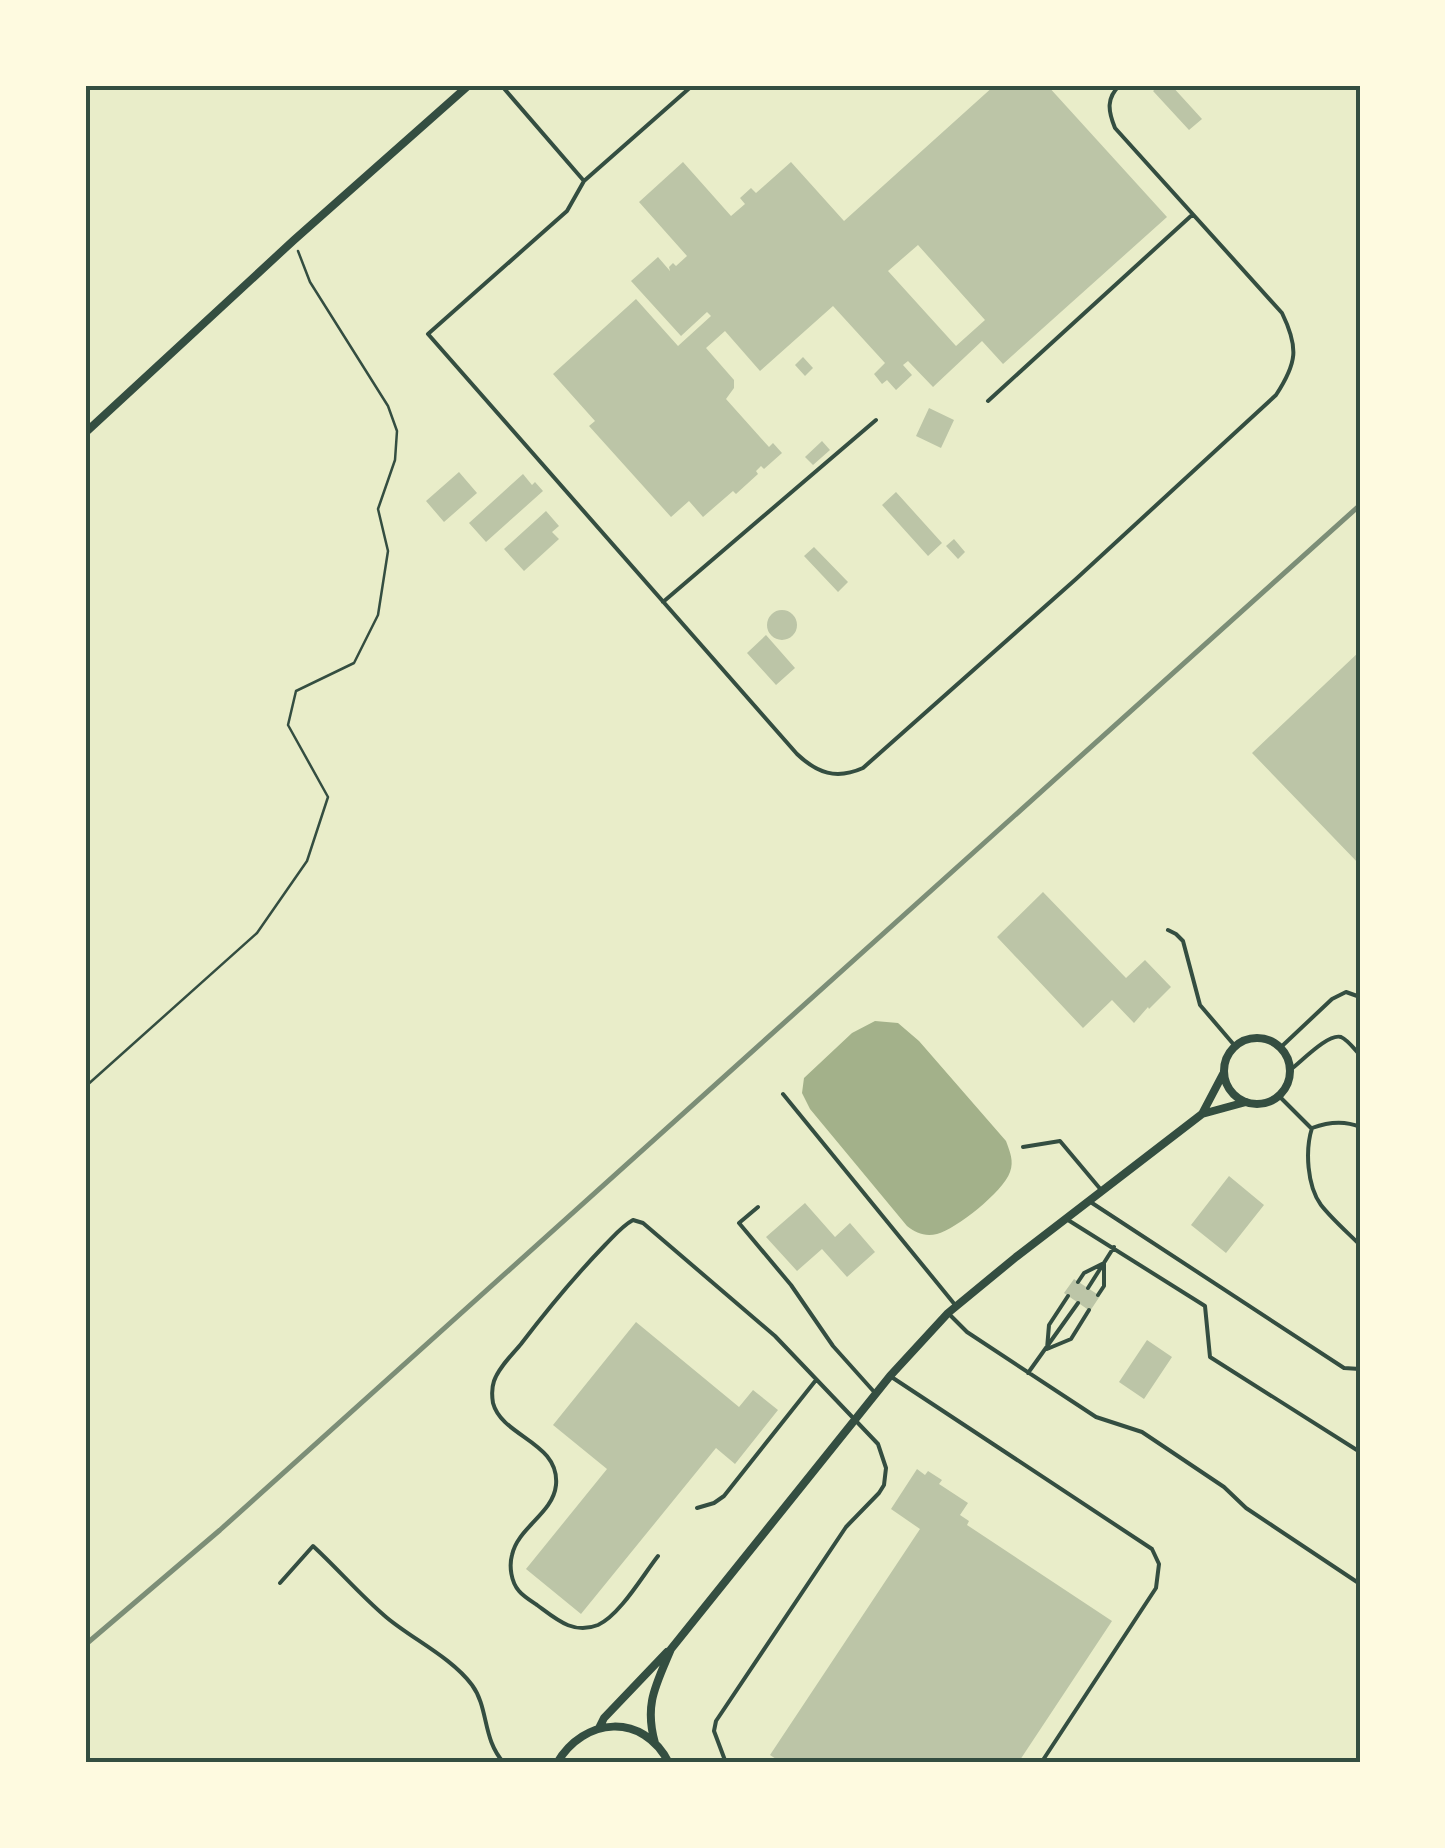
<svg xmlns="http://www.w3.org/2000/svg" width="1445" height="1848" font-family="'PT Sans',sans-serif">
<style>
.water{fill:#a3b18a}
.building{fill:#bcc5a7;fill-rule:evenodd}
.lines{fill:none;stroke-linecap:round;stroke-linejoin:round}
.path{stroke:#344e41;stroke-width:2.5}
.service{stroke:#344e41;stroke-width:4}
.minor{stroke:#344e41;stroke-width:8}
.rail{stroke:#7c8e77;stroke-width:5}
.neatline{fill:none;stroke:#344e41;stroke-width:4}
</style>
<rect width="100%" height="100%" fill="#e9edc9"/>
<path class="water" d="M 875,1021 L 898,1023 L 919,1041 L 1006,1141 C 1010,1152 1014,1161 1010,1172 C 1003,1192 956,1229 937,1234 C 925,1237 916,1233 907,1226 L 810,1109 L 802,1093 L 804,1078 L 852,1033 Z"/>
<path class="building" d="M 995,85 L 1047,85 L 1167,217 L 1003,364 L 982,341 L 933,387 L 908,361 L 903,365 L 912,375 L 896,390 L 887,380 L 882,384 L 874,374 L 885,363 L 833,306 L 760,371 L 725,331 L 706,348 L 734,380 L 734,388 L 726,399 L 769,447 L 773,443 L 782,453 L 764,469 L 761,466 L 756,471 L 758,474 L 736,494 L 733,491 L 703,517 L 689,501 L 671,517 L 589,426 L 595,421 L 553,374 L 636,299 L 678,346 L 711,316 L 707,312 L 681,336 L 631,281 L 658,257 L 670,271 L 669,267 L 673,263 L 676,266 L 687,256 L 639,202 L 683,162 L 731,216 L 745,204 L 740,198 L 751,188 L 756,193 L 791,162 L 844,221 ZM 918,245 L 985,320 L 956,346 L 888,271 Z
M 1160,85 L 1171,85 L 1202,119 L 1189,130 L 1153,91 Z
M 803,357 L 813,368 L 805,376 L 795,365 Z
M 929,408 L 954,420 L 941,448 L 916,436 Z
M 822,441 L 830,450 L 813,465 L 805,457 Z
M 459,472 L 477,493 L 444,522 L 426,501 Z
M 523,474 L 532,485 L 535,482 L 543,491 L 486,542 L 469,523 Z
M 896,492 L 942,543 L 928,556 L 882,505 Z
M 546,511 L 559,526 L 552,532 L 559,539 L 524,571 L 504,549 Z
M 954,539 L 965,552 L 958,559 L 946,546 Z
M 814,547 L 848,582 L 838,592 L 804,556 Z
M767 625a15 15 0 1 1 30 0a15 15 0 1 1-30 0Z
M 766,635 L 795,668 L 776,685 L 747,653 Z
M 1360,651 L 1360,865 L 1252,753 Z
M 1043,892 L 1126,978 L 1145,960 L 1171,987 L 1149,1009 L 1148,1007 L 1134,1023 L 1112,1000 L 1083,1028 L 997,937 Z
M 1229,1176 L 1264,1205 L 1226,1253 L 1191,1225 Z
M 805,1203 L 835,1237 L 850,1223 L 875,1252 L 847,1277 L 822,1249 L 797,1271 L 766,1237 Z
M 1074,1279 L 1100,1296 L 1090,1311 L 1064,1293 Z
M 636,1322 L 739,1407 L 753,1390 L 778,1410 L 735,1464 L 716,1448 L 581,1614 L 526,1569 L 607,1469 L 553,1425 Z
M 1147,1340 L 1172,1357 L 1144,1399 L 1119,1382 Z
M 917,1469 L 925,1475 L 928,1471 L 942,1480 L 939,1484 L 968,1503 L 960,1515 L 969,1521 L 967,1525 L 1112,1621 L 1018,1763 L 782,1763 L 770,1755 L 920,1529 L 891,1509 Z"/>
<g class="lines">
<path class="path" d="M 85,1087 L 257,933 L 307,861 L 328,797 L 288,725 L 296,691 L 354,663 L 378,615 L 388,551 L 378,509 L 395,460 L 397,431 L 388,406 L 310,282 L 298,251"/>
<path class="service" d="M 501,85 L 584,181
M 693,85 L 584,181 L 567,211 L 428,334 L 797,754 C 817,773 836,780 863,768 L 1076,579 L 1276,395 C 1297,363 1299,348 1282,313 L 1115,128 C 1108,111 1106,98 1120,85
M 988,401 L 1192,215
M 663,602 L 876,420
M 1168,930 L 1176,934 L 1183,941 L 1200,1005 L 1235,1046
M 1280,1048 L 1332,999 L 1346,992 L 1360,997
M 1290,1070 C 1301,1062 1328,1033 1341,1037 C 1348,1040 1355,1050 1360,1055
M 783,1094 L 956,1306
M 1279,1096 L 1311,1128
M 1312,1128 C 1305,1150 1307,1186 1321,1205 C 1332,1219 1347,1232 1360,1245
M 1312,1128 C 1328,1122 1344,1120 1360,1127
M 1023,1147 L 1060,1141 L 1102,1191
M 1089,1201 L 1344,1368 L 1360,1369
M 758,1207 L 739,1223 L 791,1285 L 833,1346 L 876,1394
M 1068,1220 L 1205,1306 L 1210,1357 L 1360,1452
M 1078,1282 L 1084,1273 L 1104,1263 L 1104,1286 L 1098,1295
M 1088,1288 L 1114,1247
M 1068,1296 L 1049,1325 L 1047,1349 L 1071,1339 L 1089,1310
M 948,1313 L 967,1332 L 1096,1417 L 1142,1432 L 1224,1487 L 1246,1508 L 1360,1584
M 1028,1373 L 1078,1303
M 890,1376 L 1152,1549 L 1159,1564 L 1156,1588 L 1041,1763
M 697,1508 L 714,1503 L 724,1496 L 816,1380
M 658,1556 C 643,1575 620,1615 598,1625 C 573,1635 556,1619 537,1605 C 531,1601 523,1596 519,1591 C 511,1582 509,1566 512,1555 C 518,1527 553,1514 556,1485 C 560,1442 502,1437 493,1403 C 492,1397 492,1387 494,1381 C 499,1367 512,1355 521,1344 C 547,1310 575,1276 605,1245 C 614,1236 622,1226 633,1220 L 643,1223 L 775,1336 L 878,1444 L 886,1468 L 884,1485 L 879,1493 L 846,1527 L 716,1721 L 714,1731 L 726,1763
M 280,1583 L 313,1546 C 338,1569 360,1595 386,1617 C 412,1639 451,1657 472,1685 C 489,1708 482,1739 504,1763"/>
<path class="minor" d="M 85,433 L 294,240 L 469,85
M1224 1071a33 33 0 1 1 66 0a33 33 0 1 1-66 0Z
M 1202,1114 L 1223,1074
M 599,1728 L 604,1718 L 667,1652
M 655,1743 C 644,1704 656,1685 671,1649 L 890,1376 L 948,1313 L 1016,1257 L 1202,1114 L 1246,1102
M 557,1763 C 584,1717 643,1712 669,1763"/>
<path class="rail" d="M 85,1645 L 220,1530 L 1360,505"/>
</g>
<rect width="1445" height="1848" fill="none" stroke="#fefae0" stroke-width="175"/>
<rect x="88" y="88" width="1270" height="1672" class="neatline"/>
</svg>
